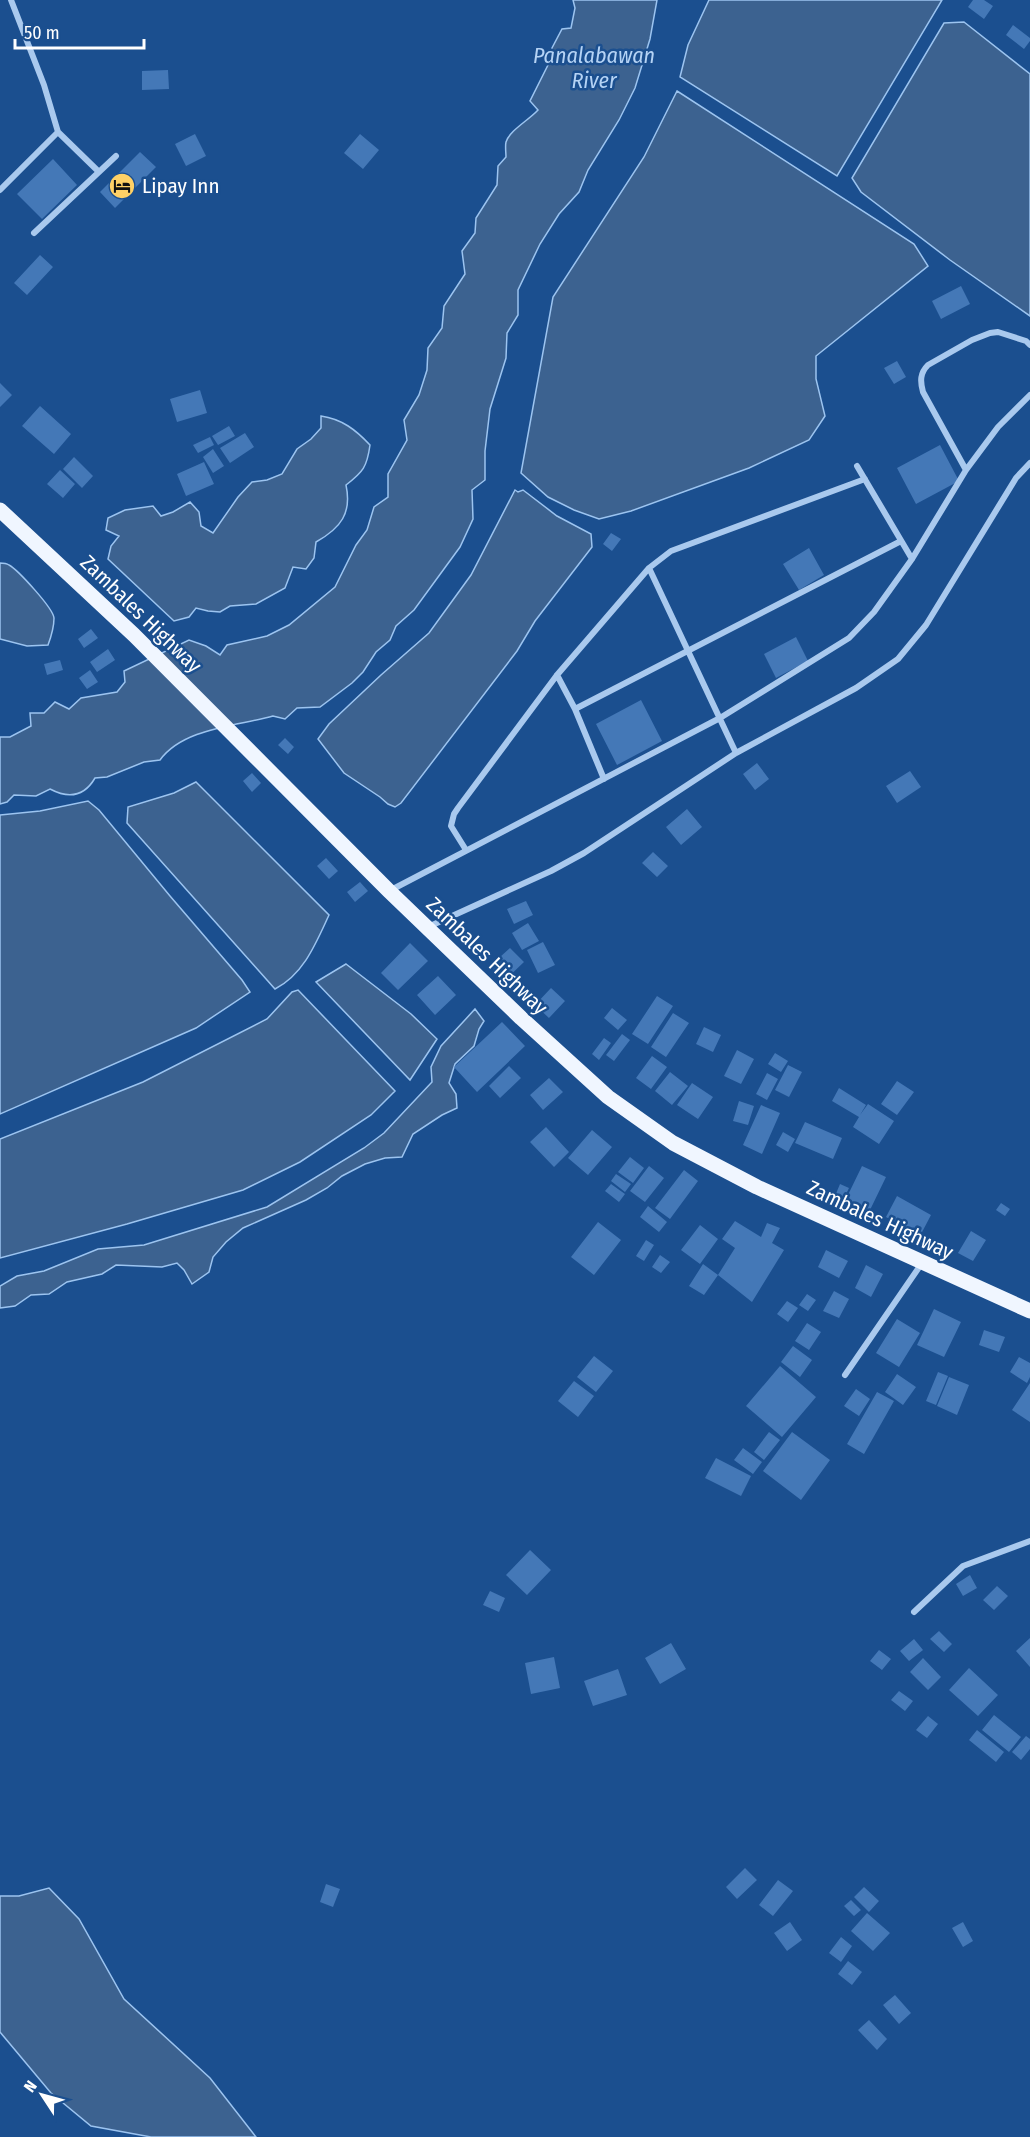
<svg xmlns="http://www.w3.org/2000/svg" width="1030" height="2137" font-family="'Fira Sans Condensed',sans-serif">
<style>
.water{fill:#3c6290;stroke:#9cc4f0;stroke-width:1.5}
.building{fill:#4478b7}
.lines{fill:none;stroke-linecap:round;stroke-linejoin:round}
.street{stroke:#a9c9ee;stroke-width:6}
.primary{stroke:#f0f6ff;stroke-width:15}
.labels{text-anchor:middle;stroke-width:5;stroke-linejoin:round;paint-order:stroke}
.poi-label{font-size:21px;fill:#fff;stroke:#1b4f8f;text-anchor:start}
.street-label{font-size:21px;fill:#fff;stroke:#1b4f8f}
.water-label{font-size:22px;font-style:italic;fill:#b5d3f5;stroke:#1b4f8f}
</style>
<rect width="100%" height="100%" fill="#1b4f8f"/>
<path class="water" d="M 573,0 L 657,0 L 650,39 L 635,88 L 619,120 L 588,170 L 579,192 L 559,214 L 540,244 L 518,290 L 518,315 L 507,333 L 506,358 L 490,409 L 485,451 L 485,480 L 472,490 L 473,519 L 460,547 L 414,610 L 396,626 L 390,640 L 376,652 L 363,672 L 352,683 L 320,707 L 297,708 L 285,719 L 273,716 C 237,726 183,728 160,760 L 144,762 L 107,777 L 95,778 C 84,797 69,799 50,789 L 36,796 L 14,795 L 7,802 L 0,804 L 0,737 L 10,737 L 31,726 L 30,713 L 44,713 L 55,702 L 69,709 L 81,698 L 117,692 L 125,682 L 124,671 L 189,640 L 206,646 L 220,655 L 227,645 L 267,636 L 289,625 L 335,587 L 356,545 L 367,530 L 374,507 L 388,497 L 388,474 L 407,440 L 404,420 L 419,395 L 427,370 L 428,348 L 442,328 L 444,306 L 465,274 L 462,251 L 475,233 L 476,218 L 497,185 L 498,166 L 506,157 C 506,153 505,146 506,142 C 510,130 529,120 538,110 L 530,101 L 549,63 L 552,48 L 562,29 L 571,28 L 575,8 Z
M 709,0 L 942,0 L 837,176 L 680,77 L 688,45 Z
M 964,22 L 1030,74 L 1030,316 L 950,260 L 861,192 L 852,178 L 944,23 Z
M 677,91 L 914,244 L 928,266 L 816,356 L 816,379 L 825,416 L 809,440 L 749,468 L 631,511 L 599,519 L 574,510 L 548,497 L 521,473 L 553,297 L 644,157 Z
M 321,416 C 342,419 356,430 370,445 C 367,467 363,472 346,485 C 352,513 341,528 316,542 L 314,558 L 306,569 L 293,567 L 285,588 L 256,604 L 230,606 L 220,612 L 208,611 L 196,608 L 189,617 L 174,621 L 108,559 L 111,546 L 119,536 L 106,530 L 108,518 L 125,510 L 153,506 L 161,516 L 173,512 L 190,502 L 199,512 L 201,526 L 213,533 L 238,497 L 252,482 L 267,480 L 282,474 L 297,449 L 311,439 L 321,428 Z
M 515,490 L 518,492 L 523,490 L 557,516 L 591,534 L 592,547 L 535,621 L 517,651 L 401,803 L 395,807 L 388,804 L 380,797 L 344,773 L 318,739 L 329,724 L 381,675 L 429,633 L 471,575 Z
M 0,563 C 4,563 6,563 9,565 C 18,570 53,608 54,618 C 54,627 51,637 48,645 L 27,646 L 0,639 Z
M 196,782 L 329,915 C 316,943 304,974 275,989 L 127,823 L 128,807 L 174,793 Z
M 88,801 L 99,810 L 170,896 L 242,980 L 250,992 L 196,1028 L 0,1114 L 0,815 L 40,811 Z
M 346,964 L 411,1014 L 437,1039 L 410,1080 L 316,982 Z
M 298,990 L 395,1091 L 371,1115 L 300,1162 L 243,1190 L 127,1224 L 0,1258 L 0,1139 L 143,1082 L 267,1019 L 292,992 Z
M 475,1009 L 484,1021 L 479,1029 L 474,1046 L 455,1064 L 449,1083 L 456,1094 L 457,1108 L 442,1115 L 413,1134 L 402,1157 L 385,1158 L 365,1164 L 342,1176 L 327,1188 L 306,1200 L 243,1228 L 226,1242 L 213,1257 L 209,1272 L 192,1284 L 184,1270 L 177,1263 L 162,1267 L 116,1265 L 102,1274 L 67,1282 L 49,1294 L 31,1295 L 15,1306 L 0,1308 L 0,1286 L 17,1276 L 44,1271 L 98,1249 L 144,1245 L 267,1207 L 364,1148 L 384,1133 L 432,1082 L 431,1067 L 441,1046 Z
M 49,1888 L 79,1919 L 124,1999 L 210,2078 L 256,2137 L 151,2137 L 91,2126 L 51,2093 L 0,2032 L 0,1896 L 19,1896 Z"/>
<path class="building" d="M 973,0 L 984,0 L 993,6 L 984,19 L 968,7 Z
M 1013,25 L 1030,38 L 1030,41 L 1024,49 L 1006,35 Z
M 168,70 L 169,89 L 142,90 L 142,71 Z
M 195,134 L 206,156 L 186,166 L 175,144 Z
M 360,134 L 379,150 L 363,169 L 344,153 Z
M 140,152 L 156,167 L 115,208 L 100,192 Z
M 53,159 L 77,185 L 42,219 L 17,194 Z
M 40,255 L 53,267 L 27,295 L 14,283 Z
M 961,286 L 970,304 L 941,319 L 932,301 Z
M 897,361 L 906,377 L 894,384 L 884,368 Z
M 0,383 L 12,395 L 0,407 Z
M 200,390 L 207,413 L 177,422 L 170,399 Z
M 40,406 L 71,434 L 54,454 L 22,426 Z
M 229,426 L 235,436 L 218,445 L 212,436 Z
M 245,433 L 254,447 L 230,463 L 220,448 Z
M 210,437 L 214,445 L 198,453 L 193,445 Z
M 940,445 L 959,481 L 916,504 L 897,468 Z
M 213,449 L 224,466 L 213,473 L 203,457 Z
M 74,457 L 93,476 L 82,488 L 63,469 Z
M 204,462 L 214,484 L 186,496 L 177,474 Z
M 60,470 L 75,484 L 63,498 L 47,484 Z
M 611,533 L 621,539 L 612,551 L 603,544 Z
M 809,548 L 824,575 L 799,590 L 783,564 Z
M 91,629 L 98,638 L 84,648 L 78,639 Z
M 796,637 L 808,661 L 776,678 L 764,654 Z
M 108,649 L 115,660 L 97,672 L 90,662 Z
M 60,660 L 63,670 L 47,675 L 44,664 Z
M 90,670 L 98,682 L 87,689 L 79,678 Z
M 641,700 L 662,741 L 617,765 L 596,724 Z
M 285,738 L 294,747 L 288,754 L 278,745 Z
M 757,763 L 769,779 L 755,790 L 743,774 Z
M 910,771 L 921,787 L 897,803 L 886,786 Z
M 252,773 L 261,783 L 252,792 L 243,781 Z
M 687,809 L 702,827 L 681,845 L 666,827 Z
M 653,852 L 668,866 L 657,877 L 642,863 Z
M 326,858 L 338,871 L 329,879 L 317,866 Z
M 360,882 L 368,891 L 355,902 L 347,892 Z
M 526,901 L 533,915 L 514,924 L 507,909 Z
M 528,923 L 539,941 L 522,950 L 512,933 Z
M 543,942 L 555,965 L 538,973 L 527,950 Z
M 410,943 L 428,961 L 398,990 L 381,973 Z
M 510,948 L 524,962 L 504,981 L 490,966 Z
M 438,976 L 456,995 L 435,1015 L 417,995 Z
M 551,988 L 565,1001 L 549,1018 L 535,1005 Z
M 657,996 L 673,1006 L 648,1044 L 632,1034 Z
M 612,1008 L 627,1020 L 618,1030 L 604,1018 Z
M 673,1013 L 689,1023 L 666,1057 L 651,1047 Z
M 502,1022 L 525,1046 L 477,1092 L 454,1067 Z
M 704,1027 L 721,1035 L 713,1052 L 696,1044 Z
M 622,1034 L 630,1040 L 614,1061 L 606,1055 Z
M 604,1038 L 611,1043 L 599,1060 L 592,1054 Z
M 737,1050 L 754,1059 L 741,1084 L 724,1076 Z
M 775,1053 L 788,1061 L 781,1072 L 768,1064 Z
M 652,1056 L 667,1067 L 651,1089 L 636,1078 Z
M 788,1065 L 802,1072 L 789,1097 L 775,1090 Z
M 509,1066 L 521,1078 L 500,1098 L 489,1086 Z
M 670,1072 L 688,1086 L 672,1105 L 655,1091 Z
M 767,1073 L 778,1079 L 767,1100 L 756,1094 Z
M 549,1078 L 563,1092 L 543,1110 L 530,1095 Z
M 897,1081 L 914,1092 L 897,1115 L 881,1104 Z
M 692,1083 L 713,1097 L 698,1119 L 677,1105 Z
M 839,1088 L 866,1105 L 860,1115 L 868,1104 L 894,1121 L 879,1144 L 853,1127 L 859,1117 L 832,1101 Z
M 739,1101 L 754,1106 L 748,1125 L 733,1121 Z
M 761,1105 L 780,1113 L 762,1154 L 743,1145 Z
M 805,1122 L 842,1138 L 833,1159 L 795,1143 Z
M 546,1127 L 569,1152 L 554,1167 L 530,1142 Z
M 592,1130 L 612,1147 L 588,1175 L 568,1158 Z
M 783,1132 L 795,1139 L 788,1152 L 776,1145 Z
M 630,1157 L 644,1168 L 633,1183 L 618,1172 Z
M 649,1166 L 664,1178 L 645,1202 L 630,1191 Z
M 862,1166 L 886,1177 L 870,1210 L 846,1199 Z
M 684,1170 L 698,1181 L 670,1219 L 655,1208 Z
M 616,1174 L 631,1184 L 625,1192 L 611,1181 Z
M 611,1184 L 625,1194 L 619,1202 L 605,1191 Z
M 840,1184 L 849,1188 L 843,1200 L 835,1196 Z
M 897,1196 L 931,1215 L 920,1236 L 886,1217 Z
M 1001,1203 L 1010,1209 L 1005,1216 L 996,1210 Z
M 648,1206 L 667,1222 L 659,1232 L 640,1217 Z
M 735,1221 L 761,1237 L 767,1223 L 780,1228 L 772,1243 L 784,1250 L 752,1302 L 718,1275 L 704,1295 L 689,1286 L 703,1264 L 718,1275 L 735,1248 L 722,1239 Z
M 598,1222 L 621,1240 L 594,1275 L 571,1257 Z
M 700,1225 L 718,1239 L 700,1264 L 681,1250 Z
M 971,1231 L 986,1240 L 973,1261 L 958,1253 Z
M 646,1240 L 654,1245 L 644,1261 L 636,1256 Z
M 826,1250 L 848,1261 L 839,1278 L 818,1267 Z
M 660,1255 L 670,1262 L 661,1273 L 652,1267 Z
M 866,1265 L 883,1274 L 871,1297 L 855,1288 Z
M 834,1291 L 849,1299 L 839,1318 L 823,1311 Z
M 807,1294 L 816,1300 L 808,1311 L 799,1305 Z
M 787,1301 L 798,1308 L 788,1322 L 777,1314 Z
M 934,1309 L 961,1322 L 944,1357 L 917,1345 Z
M 897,1319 L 920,1333 L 899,1367 L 876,1353 Z
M 807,1323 L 821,1332 L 809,1350 L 795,1341 Z
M 984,1330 L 1005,1337 L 999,1352 L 979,1345 Z
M 793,1346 L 812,1360 L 800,1377 L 781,1362 Z
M 594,1356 L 613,1371 L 596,1392 L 577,1377 Z
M 1019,1357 L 1030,1363 L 1030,1377 L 1027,1383 L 1010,1372 Z
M 780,1366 L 816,1397 L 782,1437 L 746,1406 Z
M 938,1372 L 948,1376 L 936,1405 L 926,1401 Z
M 897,1374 L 916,1387 L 903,1405 L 885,1392 Z
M 949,1377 L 969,1385 L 957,1415 L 937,1406 Z
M 574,1381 L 594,1396 L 578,1417 L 558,1401 Z
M 1030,1383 L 1030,1422 L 1012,1410 Z
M 856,1389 L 870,1399 L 859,1416 L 844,1406 Z
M 877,1392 L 894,1401 L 864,1454 L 847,1444 Z
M 769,1432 L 780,1440 L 764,1460 L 754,1452 Z
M 792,1432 L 830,1460 L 801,1500 L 763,1471 Z
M 743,1448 L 762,1462 L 753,1474 L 734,1460 Z
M 716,1458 L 751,1476 L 741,1496 L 705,1478 Z
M 530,1550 L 551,1570 L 527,1595 L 506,1575 Z
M 970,1575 L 977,1588 L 963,1596 L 956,1584 Z
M 997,1586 L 1008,1596 L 994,1610 L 983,1600 Z
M 490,1591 L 505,1598 L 499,1612 L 483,1605 Z
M 939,1631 L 952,1644 L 944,1652 L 930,1639 Z
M 1030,1638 L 1030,1667 L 1016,1651 Z
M 914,1639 L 923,1650 L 909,1661 L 900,1651 Z
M 671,1643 L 686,1669 L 660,1684 L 645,1658 Z
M 879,1650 L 891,1659 L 882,1670 L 870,1661 Z
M 554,1657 L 560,1688 L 531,1694 L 525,1663 Z
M 923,1658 L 941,1677 L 928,1690 L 910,1672 Z
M 969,1668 L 998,1695 L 978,1716 L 949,1690 Z
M 618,1669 L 627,1695 L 593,1706 L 584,1681 Z
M 899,1691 L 913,1701 L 905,1711 L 891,1700 Z
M 994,1715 L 1021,1737 L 1009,1752 L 982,1730 Z
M 928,1716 L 938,1724 L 927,1738 L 916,1730 Z
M 977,1730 L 1004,1752 L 996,1762 L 969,1740 Z
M 1026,1736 L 1030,1739 L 1030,1749 L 1021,1760 L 1012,1752 Z
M 745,1868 L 757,1880 L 737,1899 L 726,1887 Z
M 778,1880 L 793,1891 L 773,1916 L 759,1905 Z
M 326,1884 L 340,1889 L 333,1907 L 320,1902 Z
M 864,1887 L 879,1901 L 869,1912 L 854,1897 Z
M 851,1900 L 861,1910 L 854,1916 L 844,1906 Z
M 867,1913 L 890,1933 L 873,1951 L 851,1931 Z
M 790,1922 L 802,1940 L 787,1951 L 774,1933 Z
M 963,1922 L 973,1941 L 963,1947 L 952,1928 Z
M 841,1937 L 852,1946 L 841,1962 L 829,1953 Z
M 848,1961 L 862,1972 L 852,1985 L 838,1974 Z
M 895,1995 L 911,2013 L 899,2024 L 883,2005 Z
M 869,2020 L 887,2039 L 877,2050 L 858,2030 Z"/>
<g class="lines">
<path class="street" d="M 11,0 L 44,85 L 58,132
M 0,190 L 58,132 L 98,171
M 34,233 L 116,156
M 857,466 L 912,559
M 966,470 L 923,392 C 920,381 920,373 928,365 L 972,340 L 990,333 L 998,332 L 1026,341 L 1030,345
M 649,568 L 736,753
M 557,675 L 575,709 L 604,779
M 575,709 L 901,541
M 466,850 L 451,826 L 454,814 L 458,808 L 557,675 L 649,568 L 671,551 L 865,479
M 391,890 L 720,718 L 849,638 L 874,612 L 912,559 L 966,470 L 998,427 L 1030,395
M 428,927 L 551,871 L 584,853 L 736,753 L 856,688 L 898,659 L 926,625 L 1016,478 L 1030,463
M 845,1375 L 922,1263
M 914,1612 L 963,1566 L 1030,1541"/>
<path class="primary" d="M 0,510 L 134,635 L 389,891 L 521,1018 L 608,1097 L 673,1143 L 757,1187 L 1030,1311"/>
</g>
<defs>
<g id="hotel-disc" transform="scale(1.35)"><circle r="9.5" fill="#ffd166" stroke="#1b4f8f"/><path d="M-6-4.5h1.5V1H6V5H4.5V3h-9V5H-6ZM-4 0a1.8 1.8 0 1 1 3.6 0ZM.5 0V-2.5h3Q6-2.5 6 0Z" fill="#111"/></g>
</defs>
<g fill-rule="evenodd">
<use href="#hotel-disc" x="122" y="186"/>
</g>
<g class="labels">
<g class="poi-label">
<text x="142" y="193">Lipay Inn</text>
</g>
<g class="street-label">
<text transform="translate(141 614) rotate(44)" y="7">Zambales Highway</text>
<text transform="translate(487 956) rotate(44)" y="7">Zambales Highway</text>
<text transform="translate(880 1220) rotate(25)" y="7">Zambales Highway</text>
</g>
<g class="water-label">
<text x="594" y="63">Panalabawan<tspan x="594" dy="25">River</tspan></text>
</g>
</g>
<g transform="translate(42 2095) rotate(306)" stroke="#1b4f8f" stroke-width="4.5" paint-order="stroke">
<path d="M0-4.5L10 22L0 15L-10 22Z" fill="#ffffff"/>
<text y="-9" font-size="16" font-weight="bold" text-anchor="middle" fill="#ffffff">N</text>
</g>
<path d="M15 39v9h129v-9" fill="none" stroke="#ffffff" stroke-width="3"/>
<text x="24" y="39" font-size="18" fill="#ffffff" stroke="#1b4f8f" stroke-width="4.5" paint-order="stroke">50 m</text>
</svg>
